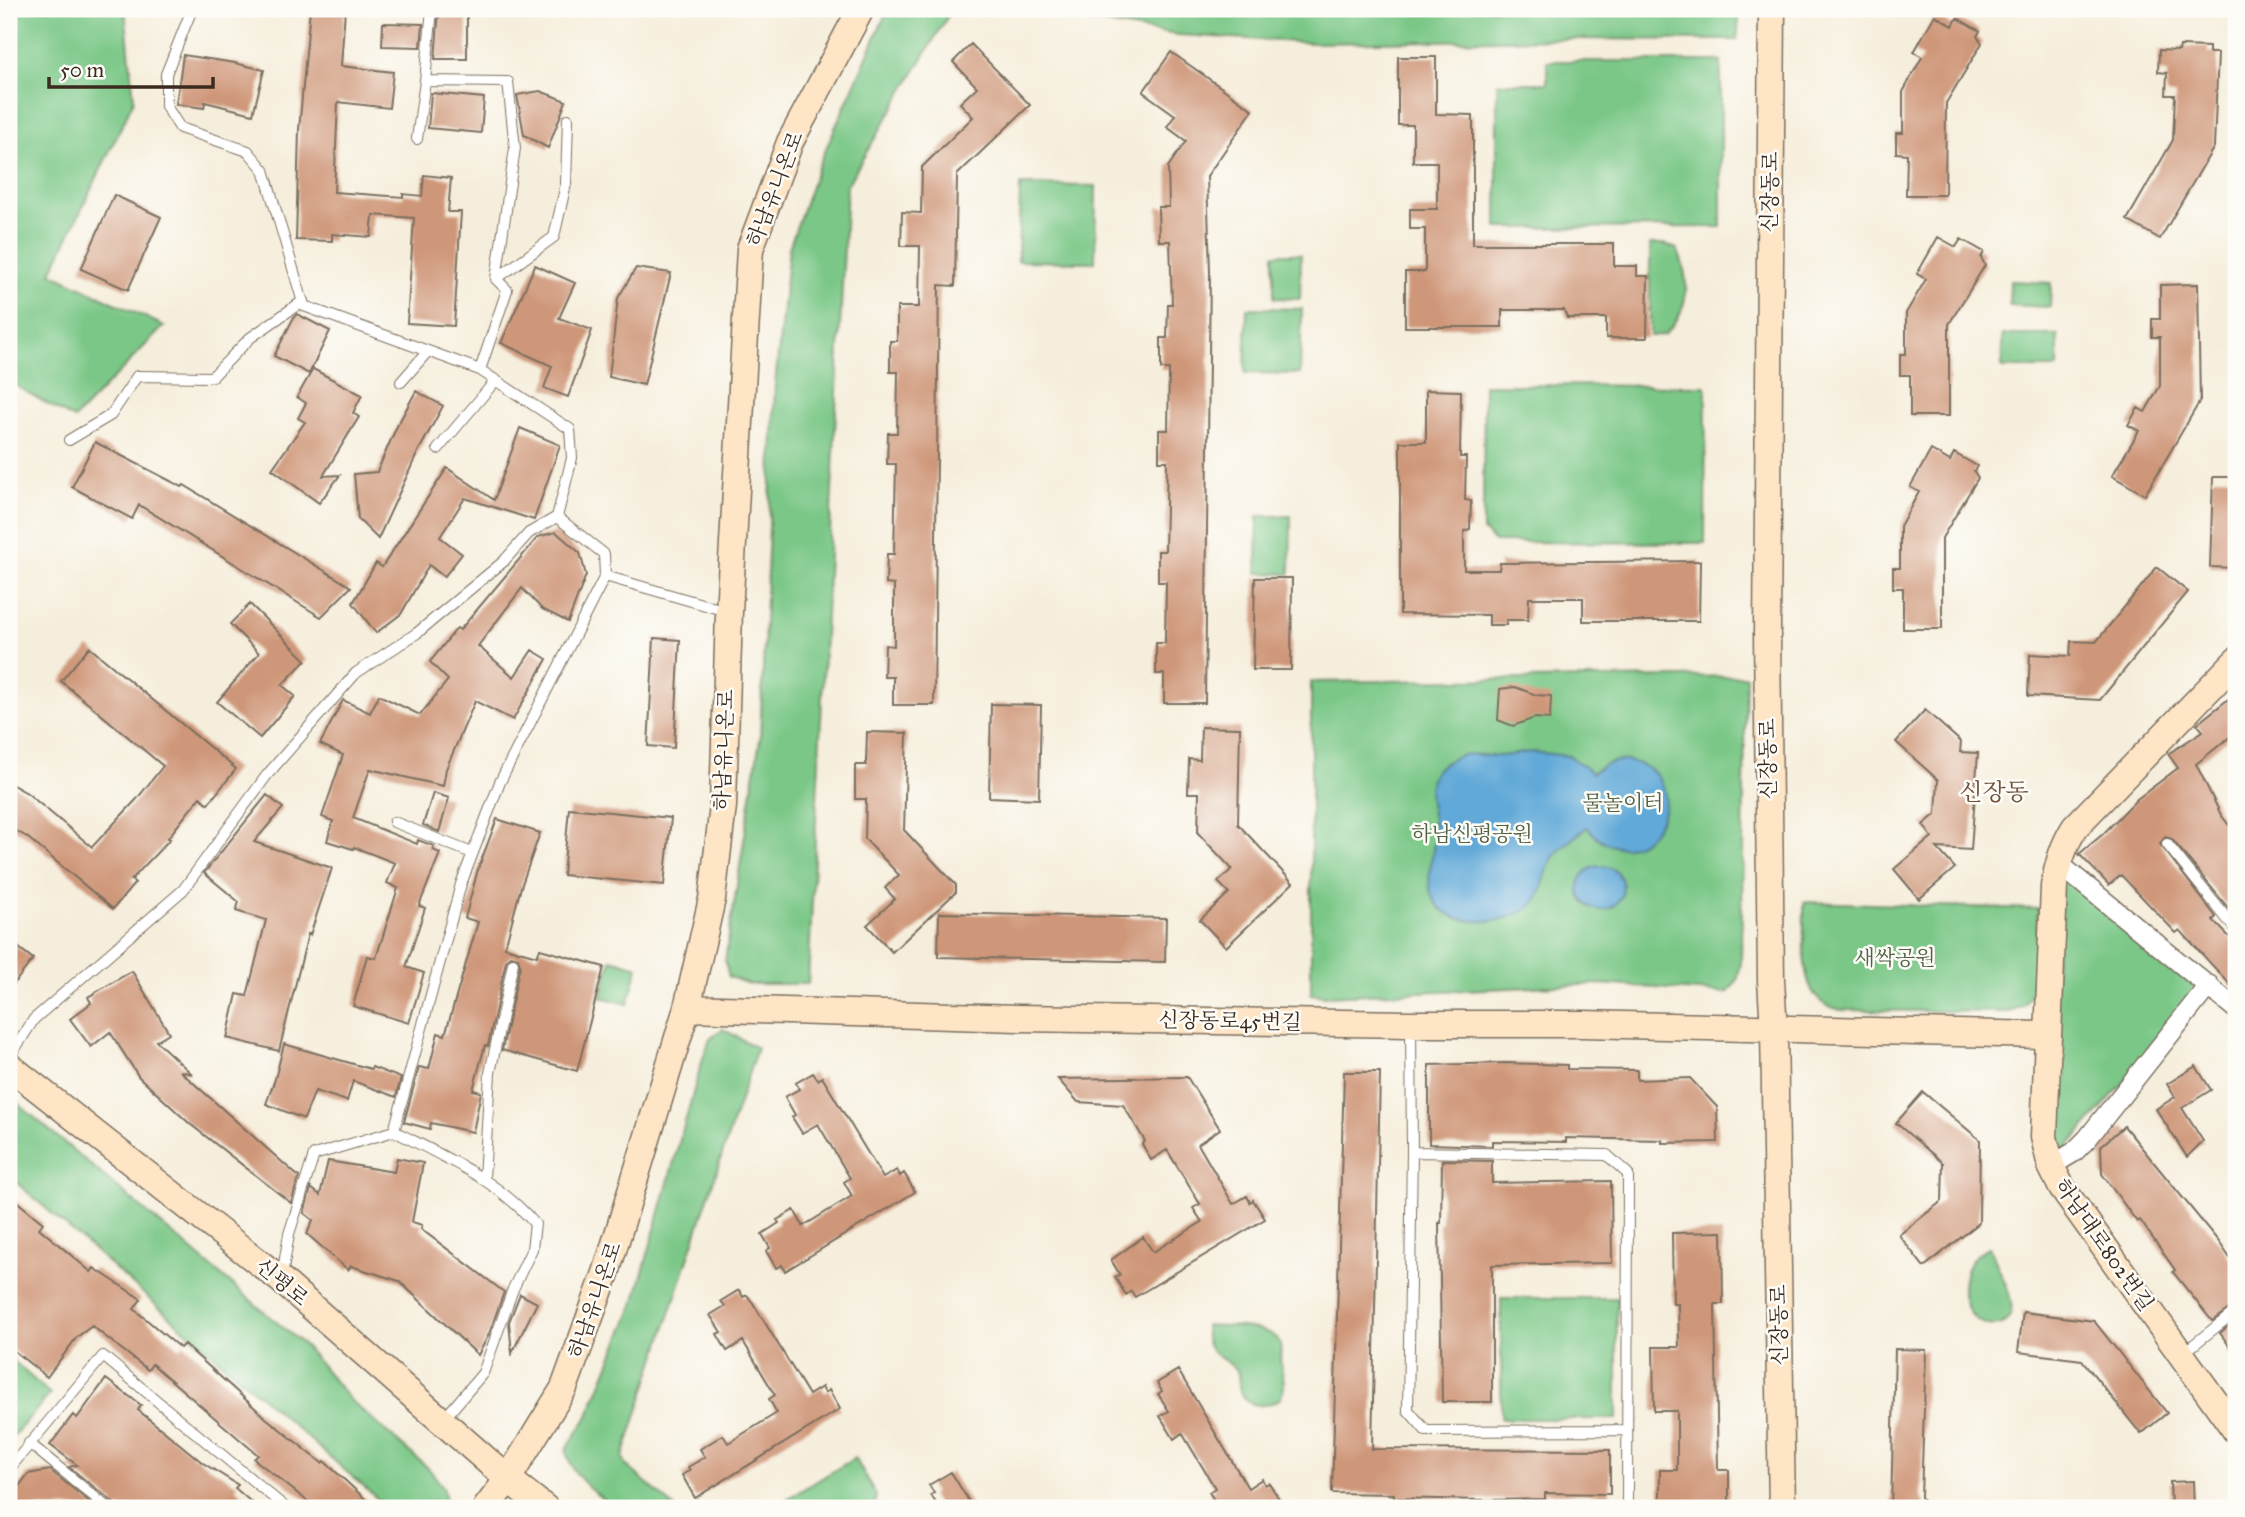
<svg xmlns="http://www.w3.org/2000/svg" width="2245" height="1517" font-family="'IM FELL Great Primer','Noto Serif KR',serif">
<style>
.green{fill:#7ac787;stroke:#5a7852;stroke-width:2}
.water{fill:#61a9d8;stroke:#4e6a7b;stroke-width:2}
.building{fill:#cf9779}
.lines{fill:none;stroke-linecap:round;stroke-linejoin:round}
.lane-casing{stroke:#7c6f60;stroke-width:12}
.street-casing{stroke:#7c6f60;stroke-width:22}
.secondary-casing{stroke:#7c6f60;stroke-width:29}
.lane{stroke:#fff;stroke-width:10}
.street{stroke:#fff;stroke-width:19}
.secondary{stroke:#fde5c5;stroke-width:26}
.labels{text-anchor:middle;stroke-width:5;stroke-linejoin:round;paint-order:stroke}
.street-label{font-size:21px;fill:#3b2a1e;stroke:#fdfcf7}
.park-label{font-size:21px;fill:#516143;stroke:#fdfcf7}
.quarter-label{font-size:24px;fill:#6f503e;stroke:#fdfcf7}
</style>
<rect width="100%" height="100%" fill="#fdfcf7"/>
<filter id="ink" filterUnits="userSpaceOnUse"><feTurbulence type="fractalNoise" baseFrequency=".0143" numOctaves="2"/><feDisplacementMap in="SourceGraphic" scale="14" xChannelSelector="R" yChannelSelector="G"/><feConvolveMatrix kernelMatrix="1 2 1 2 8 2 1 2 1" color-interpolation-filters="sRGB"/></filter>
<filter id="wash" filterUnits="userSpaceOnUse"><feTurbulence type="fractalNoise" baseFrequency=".00686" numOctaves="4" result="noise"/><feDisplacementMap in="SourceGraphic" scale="28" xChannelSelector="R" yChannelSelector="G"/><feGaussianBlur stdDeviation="1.57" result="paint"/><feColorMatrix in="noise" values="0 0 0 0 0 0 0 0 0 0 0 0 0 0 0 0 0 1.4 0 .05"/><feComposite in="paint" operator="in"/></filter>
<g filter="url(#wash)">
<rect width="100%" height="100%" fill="#f6eedc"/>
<path class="green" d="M 9,9 L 125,9 L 134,100 L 51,273 L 164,326 L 74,419 L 9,382 Z
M 888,9 L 952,9 L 847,185 L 808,984 L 749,984 L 729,977 L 725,961 L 760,739 L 775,385 L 789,248 L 819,164 Z
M 1010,9 L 1740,9 L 1737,40 L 1563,39 L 1315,43 L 1178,35 Z
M 1547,61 L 1721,61 L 1721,227 L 1497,228 L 1497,83 L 1547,83 Z
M 1020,185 L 1096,186 L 1095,262 L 1018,261 Z
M 1650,244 L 1664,244 L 1677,249 C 1691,280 1690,311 1664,335 L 1650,336 Z
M 1274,254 L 1301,254 L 1300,299 L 1274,298 Z
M 2010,281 L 2051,283 L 2050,307 L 2009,305 Z
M 1247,308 L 1302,309 L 1300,374 L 1245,373 Z
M 2002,335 L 2058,335 L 2058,368 L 2002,368 Z
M 1484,385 L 1706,386 L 1705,543 L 1495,542 L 1483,531 Z
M 1258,516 L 1291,516 L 1290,574 L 1257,573 Z
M 1746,676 L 1741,963 L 1737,981 L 1727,993 L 1600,984 L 1325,996 L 1311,994 L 1311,682 Z
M 2058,863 L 2209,985 L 2051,1166 Z
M 1804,902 L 2038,909 L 2033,990 L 2025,1004 L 2009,1012 L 1840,1010 C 1835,1008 1829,1007 1824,1004 C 1797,987 1805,930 1804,902 Z
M 611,959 L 638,967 L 628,1004 L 601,997 Z
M 723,1029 L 757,1048 L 623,1457 L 626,1465 L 675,1508 L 613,1508 C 594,1491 569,1475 566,1449 L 587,1418 L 634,1304 L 702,1061 L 710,1039 Z
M 9,1096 L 306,1347 L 349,1399 L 429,1469 L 443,1487 L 446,1500 L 443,1508 L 388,1508 L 9,1176 Z
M 1989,1247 C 1996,1263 2005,1280 2010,1297 C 2022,1343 1950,1332 1965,1274 C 1969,1261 1977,1252 1989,1247 Z
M 1501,1298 L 1617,1298 L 1617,1419 L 1501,1419 Z
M 1205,1325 C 1225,1327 1274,1323 1280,1345 C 1282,1351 1279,1359 1281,1366 C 1283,1378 1287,1386 1280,1398 C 1267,1408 1249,1409 1241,1393 C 1238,1386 1239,1377 1237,1370 C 1218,1352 1205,1358 1205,1325 Z
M 9,1357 L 50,1394 L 9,1441 Z
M 855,1458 L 876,1495 L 875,1508 L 784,1508 L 787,1499 Z"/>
<path class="water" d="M 1532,752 L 1570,756 L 1592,773 C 1604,763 1617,758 1632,762 C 1705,778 1643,893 1587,827 C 1575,838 1561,845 1552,859 C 1543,874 1545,895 1530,907 C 1504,927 1439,930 1430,890 C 1426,868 1437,848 1434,827 C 1432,809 1423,786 1436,770 C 1439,766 1445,763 1449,761 C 1467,749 1481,757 1500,756 C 1511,755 1521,753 1532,752 Z
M1579 888a22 22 0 1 1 44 0a22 22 0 1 1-44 0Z"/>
<g id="blocks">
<path class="building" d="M 310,9 L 345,9 L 341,66 L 393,72 L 389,108 L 338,102 L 334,192 L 403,197 L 403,194 L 422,196 L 424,175 L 451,178 L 448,212 L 461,212 L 454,326 L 407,323 L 414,218 L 373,215 L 371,237 L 332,234 L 332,241 L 296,240 L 299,130 Z
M 439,11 L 467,11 L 467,59 L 435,59 Z
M 1935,15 L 1953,26 L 1957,18 L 1980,31 L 1977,36 L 1982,43 L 1946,103 L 1945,195 L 1906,195 L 1907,154 L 1896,153 L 1896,133 L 1903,133 L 1903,92 L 1922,57 L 1914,52 Z
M 383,23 L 423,24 L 421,47 L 382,46 Z
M 971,44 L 1030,105 L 957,175 L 955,286 L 939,285 L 934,705 L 893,705 L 893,677 L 884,677 L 885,645 L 894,646 L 894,585 L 886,584 L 887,554 L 894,554 L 896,464 L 887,464 L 888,433 L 897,433 L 898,372 L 890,372 L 890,341 L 897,341 L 897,307 L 919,307 L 920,246 L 901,246 L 902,212 L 921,213 L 922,167 L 973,117 L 960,103 L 977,87 L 953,62 Z
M 2180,46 L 2209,47 L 2209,53 L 2218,53 L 2214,147 L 2160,239 L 2127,220 L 2173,140 L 2175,95 L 2166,95 L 2167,73 L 2158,72 L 2159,50 L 2179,51 Z
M 1171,52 L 1253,110 L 1207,176 L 1210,272 L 1205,703 L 1164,703 L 1164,674 L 1156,674 L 1156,643 L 1165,643 L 1166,582 L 1158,582 L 1158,551 L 1165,551 L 1167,461 L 1159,461 L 1159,430 L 1168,430 L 1169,369 L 1161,369 L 1161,338 L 1167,338 L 1168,304 L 1172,304 L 1170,241 L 1159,241 L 1158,207 L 1169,207 L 1168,167 L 1186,141 L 1167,127 L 1175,115 L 1143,92 Z
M 183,55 L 235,63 L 264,70 L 253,114 L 205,102 L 204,108 L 176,104 Z
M 1398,57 L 1436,57 L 1436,114 L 1473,115 L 1473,244 L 1614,244 L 1614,266 L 1637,266 L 1637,276 L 1648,276 L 1647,338 L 1606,338 L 1606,318 L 1567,318 L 1564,310 L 1502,310 L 1502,327 L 1405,327 L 1405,272 L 1425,272 L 1425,229 L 1410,229 L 1410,209 L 1437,209 L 1437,162 L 1413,162 L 1413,125 L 1398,125 Z
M 540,91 L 566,101 L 548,148 L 524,135 L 517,95 Z
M 431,93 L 484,98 L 481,133 L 428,128 Z
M 114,195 L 161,217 L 128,290 L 81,269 Z
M 1938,237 L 1956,247 L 1961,239 L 1984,252 L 1981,258 L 1985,265 L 1949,324 L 1949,416 L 1910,416 L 1910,375 L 1900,375 L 1900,354 L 1906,354 L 1906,313 L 1926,279 L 1917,274 Z
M 535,265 L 575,283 L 559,318 L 592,330 L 568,397 L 544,388 L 552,366 L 501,343 Z
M 636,268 L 671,273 L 644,385 L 609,377 L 618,298 Z
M 2198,284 L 2200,401 L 2145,495 L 2112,476 L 2139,431 L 2128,425 L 2138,408 L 2145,412 L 2160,386 L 2160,337 L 2152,337 L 2152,319 L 2160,319 L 2160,285 Z
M 297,314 L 330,331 L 309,374 L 274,356 L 294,317 Z
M 313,369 L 362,395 L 353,413 L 359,417 L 323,476 L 340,475 L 319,503 L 272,469 L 305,422 L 298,418 L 306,403 L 297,397 Z
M 1426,390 L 1461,391 L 1460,457 L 1466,457 L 1465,500 L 1471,501 L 1470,529 L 1464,531 L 1464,570 L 1499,570 L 1500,563 L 1700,561 L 1699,621 L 1583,621 L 1583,598 L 1529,598 L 1528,620 L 1506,620 L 1506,625 L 1489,625 L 1489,615 L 1400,614 L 1400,442 L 1426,442 Z
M 416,391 L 443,406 L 418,452 L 378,539 L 358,519 L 354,474 L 377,472 L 396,428 Z
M 520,428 L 560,445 L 534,520 L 465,498 L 440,537 L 462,554 L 444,577 L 429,565 L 401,614 L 376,633 L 353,603 L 376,563 L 382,567 L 447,468 L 494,500 Z
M 95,442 L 182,487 L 184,485 L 351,587 L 321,617 L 139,505 L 132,519 L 72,487 Z
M 1931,450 L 1950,461 L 1954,453 L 1977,466 L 1974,471 L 1978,478 L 1942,538 L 1942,629 L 1903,629 L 1903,588 L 1893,588 L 1893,568 L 1900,568 L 1900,526 L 1919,492 L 1910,487 Z
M 2213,477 L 2236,477 L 2236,568 L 2210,567 Z
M 556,532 L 580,553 L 586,575 L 568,622 L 542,609 L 522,588 L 478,646 L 514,677 L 532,650 L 547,659 L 513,720 L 475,701 L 446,769 L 443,786 L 370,769 L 353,818 L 417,844 L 418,840 L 434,846 L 433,850 L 440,853 L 419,906 L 425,908 L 406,967 L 424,973 L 409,1023 L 353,1006 L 367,956 L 376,958 L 398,888 L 387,883 L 395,863 L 354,847 L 353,849 L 327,841 L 333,821 L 322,817 L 343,755 L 320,744 L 343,700 L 370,713 L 379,695 L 420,715 L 448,680 L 430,662 L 457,628 L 460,630 L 538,537 Z
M 2157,567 L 2188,592 L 2100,700 L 2028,696 L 2030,654 L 2070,656 L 2071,641 L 2096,642 Z
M 1255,578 L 1292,578 L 1291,670 L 1253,670 Z
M 250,604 L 306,660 L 282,685 L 295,696 L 260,738 L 217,702 L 259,653 L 230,624 Z
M 654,638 L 680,640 L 674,748 L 648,746 Z
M 89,647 L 236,769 L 208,804 L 200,797 L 168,838 L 170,839 L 131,880 L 135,883 L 113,909 L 27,837 L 9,827 L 9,783 L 27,793 L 92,847 L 136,800 L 163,766 L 61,681 Z
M 1515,687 L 1536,695 L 1551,696 L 1550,719 L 1535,718 L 1513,726 L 1498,720 L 1500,689 Z
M 2236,693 L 2236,732 L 2196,764 L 2221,815 L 2236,834 L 2236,902 L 2228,908 L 2172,839 L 2165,837 L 2160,844 L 2216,917 L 2213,920 L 2236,944 L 2236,991 L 2180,930 L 2176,933 L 2121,875 L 2109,885 L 2079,854 L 2103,834 L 2137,799 L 2178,768 L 2168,754 L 2203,731 L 2197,724 Z
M 991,704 L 1041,705 L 1039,799 L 989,797 Z
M 1925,710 L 1961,742 L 1960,752 L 1978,753 L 1971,850 L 1937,848 L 1955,868 L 1919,899 L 1894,869 L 1932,837 L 1923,825 L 1936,814 L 1938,780 L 1896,742 Z
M 1201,727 L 1240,728 L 1238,824 L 1293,883 L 1226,947 L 1200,920 L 1229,893 L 1218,882 L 1232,869 L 1198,833 L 1199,793 L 1188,793 L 1189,759 L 1200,760 Z
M 867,732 L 907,733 L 904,830 L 956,885 L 956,892 L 892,952 L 867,925 L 895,899 L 885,888 L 899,875 L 865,839 L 866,799 L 855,799 L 855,765 L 866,765 Z
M 433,793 L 449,798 L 439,832 L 423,825 Z
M 267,795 L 283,808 L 254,842 L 332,868 L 310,935 L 308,934 L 279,1051 L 227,1038 L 237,994 L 247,996 L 266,920 L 236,911 L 239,902 L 204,873 Z
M 569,808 L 671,818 L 664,885 L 563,875 Z
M 497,819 L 540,833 L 521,887 L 505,947 L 537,956 L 540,949 L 604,967 L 577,1071 L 502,1050 L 520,965 L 518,958 L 511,956 L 506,961 L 488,1046 L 485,1045 L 473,1090 L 481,1092 L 473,1132 L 431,1123 L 430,1129 L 404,1122 L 419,1067 L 429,1069 L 438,1033 L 445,1035 L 478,922 L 465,918 L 478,869 Z
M 939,913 L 1166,918 L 1165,962 L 938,957 Z
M 9,940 L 33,959 L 9,990 Z
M 132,971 L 169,1033 L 156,1041 L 192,1074 L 180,1071 L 299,1177 L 291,1203 L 190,1124 L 139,1077 L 110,1032 L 91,1047 L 70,1019 L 91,1003 L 88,997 Z
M 284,1044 L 371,1069 L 372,1067 L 401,1078 L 396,1097 L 353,1081 L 347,1101 L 315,1091 L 304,1119 L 266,1104 L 275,1079 Z
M 1507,1063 L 1567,1065 L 1567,1069 L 1637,1070 L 1637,1080 L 1690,1078 L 1717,1107 L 1718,1142 L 1662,1143 L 1662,1140 L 1566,1138 L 1566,1142 L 1492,1141 L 1492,1146 L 1429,1144 L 1429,1065 Z
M 2196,1066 L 2211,1090 L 2182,1108 L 2203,1141 L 2187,1157 L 2156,1109 L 2175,1097 L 2167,1084 Z
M 1344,1072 L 1380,1072 L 1372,1449 L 1610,1450 L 1610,1494 L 1545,1493 L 1545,1499 L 1485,1500 L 1394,1498 L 1394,1494 L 1332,1493 Z
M 813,1073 L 818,1080 L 822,1077 L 883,1178 L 897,1170 L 900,1176 L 904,1173 L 915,1192 L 785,1271 L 782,1265 L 776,1268 L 766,1251 L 770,1248 L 762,1234 L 779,1223 L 777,1220 L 794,1210 L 803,1226 L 852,1196 L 844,1182 L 850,1178 L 818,1124 L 802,1133 L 792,1117 L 795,1115 L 785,1097 L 799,1089 L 796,1083 Z
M 1187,1077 L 1220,1129 L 1198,1144 L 1233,1204 L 1247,1196 L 1250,1202 L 1253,1200 L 1265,1219 L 1135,1297 L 1131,1291 L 1126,1295 L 1115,1277 L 1120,1275 L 1111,1260 L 1143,1237 L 1153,1252 L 1202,1222 L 1193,1208 L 1200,1204 L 1167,1150 L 1151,1160 L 1142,1144 L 1145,1141 L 1123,1105 L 1078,1102 L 1058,1079 Z
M 1923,1092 L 1980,1140 L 1979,1223 L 1924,1267 L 1899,1235 L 1942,1201 L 1943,1163 L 1896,1123 Z
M 2124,1126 L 2219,1242 L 2236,1267 L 2236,1304 L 2212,1321 L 2173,1272 L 2175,1270 L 2140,1220 L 2137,1222 L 2102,1174 L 2101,1146 Z
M 397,1158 L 423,1163 L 412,1222 L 422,1225 L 421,1229 L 504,1292 L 489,1334 L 478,1355 L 399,1281 L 351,1266 L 348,1270 L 307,1234 L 313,1220 L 304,1213 L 311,1188 L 320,1195 L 328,1161 L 394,1172 Z
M 1442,1160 L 1492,1161 L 1492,1183 L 1611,1181 L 1612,1263 L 1492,1265 L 1492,1402 L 1442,1402 L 1439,1223 L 1441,1223 Z
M 9,1195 L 43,1223 L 39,1228 L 91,1272 L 94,1268 L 141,1299 L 134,1309 L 180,1348 L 184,1344 L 266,1418 L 322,1463 L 324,1461 L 375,1508 L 316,1508 L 254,1459 L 258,1455 L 152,1364 L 148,1370 L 92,1326 L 77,1337 L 47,1377 L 9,1347 Z
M 1722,1232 L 1723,1304 L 1715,1304 L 1718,1470 L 1729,1470 L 1729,1508 L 1660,1508 L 1660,1470 L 1677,1470 L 1677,1411 L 1654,1411 L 1653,1347 L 1679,1347 L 1678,1304 L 1673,1304 L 1672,1233 Z
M 739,1290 L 743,1297 L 747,1295 L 753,1303 L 809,1395 L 822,1387 L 825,1393 L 829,1390 L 840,1409 L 695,1498 L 682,1475 L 690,1470 L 688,1467 L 705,1457 L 700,1449 L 723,1435 L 728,1443 L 777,1413 L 769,1399 L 775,1395 L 743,1341 L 727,1351 L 717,1334 L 721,1332 L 710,1315 L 725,1306 L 721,1301 Z
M 520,1294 L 537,1303 L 512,1353 L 509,1322 Z
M 2023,1312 L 2094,1321 L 2167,1413 L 2141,1434 L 2082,1360 L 2018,1352 Z
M 2236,1320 L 2236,1355 L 2220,1333 Z
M 1895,1349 L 1926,1350 L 1921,1497 L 1927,1508 L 1891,1508 Z
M 1178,1370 L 1248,1488 L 1262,1479 L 1265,1485 L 1269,1483 L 1281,1502 L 1270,1508 L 1219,1508 L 1209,1492 L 1215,1488 L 1182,1433 L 1174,1439 L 1160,1416 L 1169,1411 L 1158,1394 L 1162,1391 L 1157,1383 Z
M 106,1379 L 141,1405 L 138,1410 L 203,1463 L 238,1485 L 235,1488 L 258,1508 L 115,1508 L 113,1502 L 69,1467 L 77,1465 L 50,1445 L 73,1415 L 77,1418 Z
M 50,1470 L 97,1508 L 9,1508 L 9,1500 L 28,1474 Z
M 951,1472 L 973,1508 L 939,1508 L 931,1495 L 934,1493 L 929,1485 Z
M 2193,1481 L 2194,1508 L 2171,1508 L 2170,1482 Z"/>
</g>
</g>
<g filter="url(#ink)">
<use href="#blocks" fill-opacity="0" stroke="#7c6f60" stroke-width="2"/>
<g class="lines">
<g class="lane-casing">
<path id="lane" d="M 192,9 L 166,74 L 166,106 L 180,128 L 248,151 L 264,170 L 304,306 L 480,370 L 570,429 L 572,458 L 557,517 L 604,554 L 605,576 L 500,782 L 461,884 L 394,1131 L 314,1155 L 289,1234 L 282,1276
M 432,9 L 425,81 L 508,82 L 515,148 L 496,279 L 507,290 L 480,370
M 417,139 L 425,81
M 496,279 L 554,237 L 566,184 L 568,119
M 401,382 L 428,351
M 69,440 L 111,415 L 137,376 L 212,377 L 250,338 L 303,301
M 438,449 L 496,380
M 605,576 L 726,611
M 394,822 L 472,853
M 2167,844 L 2236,930
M 1411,1025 L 1412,1152 L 1408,1410 L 1426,1431 L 1627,1430
M 9,1058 L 34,1019 L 183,890 L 267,775 L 356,673 L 417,633 L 503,562 L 529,533 L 557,517
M 394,1131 C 444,1157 498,1180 535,1224 L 532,1249 L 513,1289 L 483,1373 L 443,1420
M 1412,1152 L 1607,1155 L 1628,1174 L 1627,1508
M 484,1179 L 490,1073 L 513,963
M 2182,1354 L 2236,1311
M 29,1443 L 108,1508
M 9,1469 L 103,1356 L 286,1508"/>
</g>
<g class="street-casing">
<path id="street" d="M 2058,863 L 2236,1009
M 2051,1166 L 2074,1152 L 2087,1139 L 2209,985"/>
</g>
<g class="secondary-casing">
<path id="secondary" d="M 1772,9 L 1767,633 L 1771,980 L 1774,1030 L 1782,1508
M 2236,661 L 2075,827 C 2063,846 2058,864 2054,886 L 2044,1137 L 2051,1166 L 2062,1188 L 2236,1431
M 687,1008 L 1018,1018 L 1411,1024 L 1582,1024 L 2047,1035
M 9,1066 L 281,1280 L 508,1479 L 545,1508
M 486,1508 L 508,1479 L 564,1388 L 606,1273 L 687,1008 L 712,899 L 723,806 L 729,612 L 750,249 L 790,142 L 861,9"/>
</g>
<use href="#lane" class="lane"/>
<use href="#street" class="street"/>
<use href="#secondary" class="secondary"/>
</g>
</g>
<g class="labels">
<g class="street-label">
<text transform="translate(775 189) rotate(-69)" y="7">하남유니온로</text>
<text transform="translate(1770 192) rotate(-89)" y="7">신장동로</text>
<text transform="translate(724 750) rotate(-88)" y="7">하남유니온로</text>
<text transform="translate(1768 759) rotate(-91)" y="7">신장동로</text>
<text transform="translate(1230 1021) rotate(1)" y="7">신장동로45번길</text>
<text transform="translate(2104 1245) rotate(55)" y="7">하남대로802번길</text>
<text transform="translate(282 1282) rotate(40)" y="7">신평로</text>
<text transform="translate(595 1300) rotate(-71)" y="7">하남유니온로</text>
<text transform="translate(1779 1325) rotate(-91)" y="7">신장동로</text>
</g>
<g class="park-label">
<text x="1623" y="810">물놀이터</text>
<text x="1472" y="841">하남신평공원</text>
<text x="1895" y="965">새싹공원</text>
</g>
<g class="quarter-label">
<text x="1994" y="800">신장동</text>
</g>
</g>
<rect width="2245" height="1517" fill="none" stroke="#fdfcf7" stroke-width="35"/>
<path d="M49 77v10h164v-10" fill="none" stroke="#3b2a1e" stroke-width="3.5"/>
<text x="60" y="77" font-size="21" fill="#3b2a1e" stroke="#fdfcf7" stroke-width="5" paint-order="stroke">50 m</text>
</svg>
